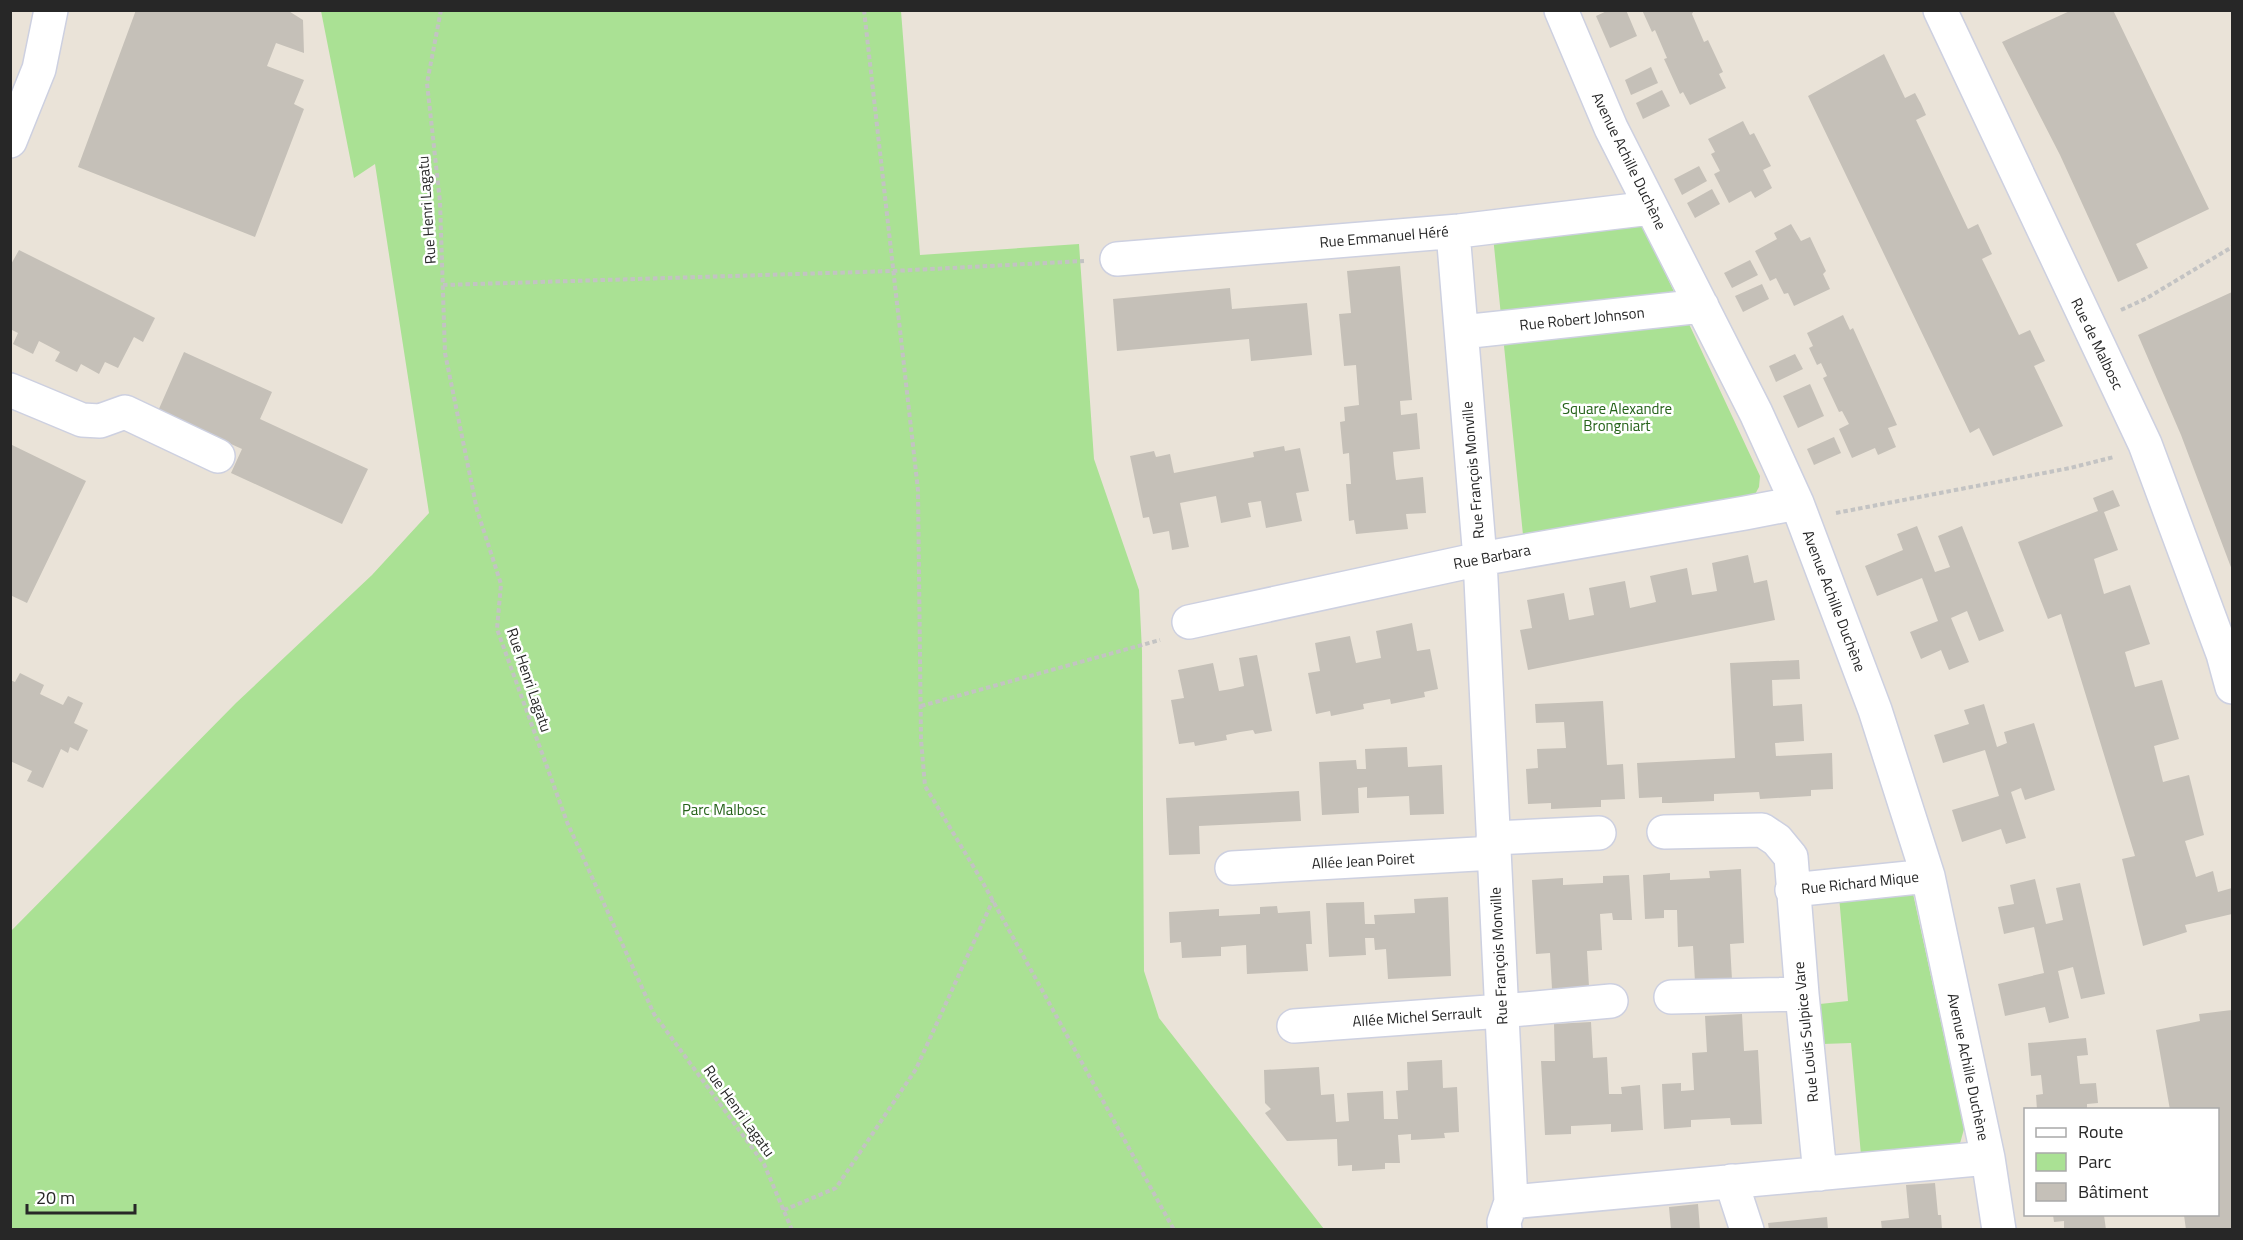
<svg xmlns="http://www.w3.org/2000/svg" width="2243" height="1240" font-family="'Titillium Web',sans-serif">
<style>
.green{fill:#aae194}
.building{fill:#c5c0b8}
.lines{fill:none;stroke-linecap:round;stroke-linejoin:round}
.minor-casing{stroke:#cdd0e0;stroke-width:36}
.path{stroke:#c3c3c3;stroke-width:4;stroke-dasharray:4.5 3;stroke-linecap:butt}
.minor{stroke:#fff;stroke-width:33}
.labels{text-anchor:middle;stroke-width:5;stroke-linejoin:round;paint-order:stroke}
.street-label{font-size:15px;fill:#272727;stroke:#fff}
.park-label{font-size:15px;fill:#256219;stroke:#fff}
</style>
<rect width="100%" height="100%" fill="#eae3d8"/>
<path class="green" d="M 321,11 L 901,11 L 920,255 L 1079,244 L 1094,459 L 1139,590 L 1142,651 L 1144,971 L 1159,1018 L 1324,1229 L 11,1229 L 11,931 L 236,703 L 372,575 L 429,513 L 375,164 L 354,178 Z
M 1640,219 L 1760,476 L 1759,487 L 1753,498 L 1524,545 L 1493,236 Z
M 1912,889 L 1964,1129 L 1959,1147 L 1861,1155 L 1851,1043 L 1823,1044 L 1820,1004 L 1848,1001 L 1839,896 Z"/>
<path class="building" d="M 136,10 L 287,10 L 303,20 L 304,53 L 276,43 L 267,66 L 304,80 L 294,104 L 304,109 L 255,237 L 78,167 Z
M 1609,10 L 1626,10 L 1637,36 L 1610,48 L 1596,16 Z
M 1642,10 L 1694,10 L 1692,14 L 1704,42 L 1708,40 L 1723,72 L 1719,74 L 1726,88 L 1690,105 L 1683,92 L 1680,94 L 1664,59 L 1667,58 L 1655,30 L 1652,32 Z
M 2072,10 L 2113,10 L 2209,209 L 2136,244 L 2148,268 L 2118,282 L 2060,155 L 2002,42 Z
M 1884,54 L 1905,98 L 1915,93 L 1921,104 L 1926,115 L 1916,120 L 1968,229 L 1978,224 L 1992,254 L 1982,259 L 2019,335 L 2030,330 L 2045,361 L 2034,366 L 2063,426 L 1993,456 L 1979,428 L 1970,433 L 1808,96 Z
M 1651,67 L 1658,83 L 1631,95 L 1625,80 Z
M 1662,90 L 1670,106 L 1643,119 L 1636,103 Z
M 1743,121 L 1750,135 L 1754,133 L 1771,166 L 1763,170 L 1772,188 L 1755,198 L 1751,191 L 1729,203 L 1714,174 L 1720,171 L 1711,154 L 1715,152 L 1708,139 Z
M 1699,166 L 1707,181 L 1682,195 L 1674,179 Z
M 1712,189 L 1720,204 L 1695,218 L 1687,203 Z
M 1791,224 L 1801,241 L 1810,237 L 1826,271 L 1823,274 L 1830,289 L 1794,306 L 1788,293 L 1784,294 L 1776,278 L 1770,281 L 1755,251 L 1777,239 L 1774,233 Z
M 19,250 L 155,318 L 143,342 L 134,337 L 118,368 L 105,362 L 99,374 L 81,364 L 77,372 L 55,361 L 60,352 L 39,341 L 33,354 L 13,344 L 18,333 L 10,329 L 10,266 Z
M 1750,260 L 1758,275 L 1732,288 L 1724,273 Z
M 1400,266 L 1412,400 L 1400,401 L 1401,415 L 1417,413 L 1420,449 L 1393,452 L 1394,465 L 1396,480 L 1423,477 L 1426,513 L 1406,514 L 1408,529 L 1356,534 L 1354,520 L 1349,521 L 1346,484 L 1351,484 L 1349,453 L 1343,454 L 1340,422 L 1345,421 L 1344,407 L 1359,405 L 1356,365 L 1344,366 L 1339,314 L 1351,313 L 1347,271 Z
M 1762,284 L 1769,299 L 1743,312 L 1735,296 Z
M 1230,288 L 1232,309 L 1307,303 L 1312,355 L 1251,361 L 1249,339 L 1117,351 L 1113,299 Z
M 2232,292 L 2232,570 L 2181,435 L 2138,335 Z
M 1843,315 L 1850,330 L 1853,328 L 1897,425 L 1888,428 L 1896,447 L 1878,455 L 1875,448 L 1852,458 L 1839,429 L 1849,424 L 1842,411 L 1839,412 L 1823,378 L 1827,376 L 1821,363 L 1817,365 L 1809,348 L 1813,346 L 1807,333 Z
M 184,352 L 272,392 L 260,419 L 368,469 L 342,524 L 231,473 L 242,449 L 158,411 Z
M 1795,354 L 1803,369 L 1776,382 L 1769,366 Z
M 1810,384 L 1824,416 L 1798,428 L 1783,396 Z
M 1834,437 L 1841,453 L 1814,465 L 1807,449 Z
M 10,444 L 86,481 L 27,603 L 10,595 Z
M 1284,446 L 1285,451 L 1300,448 L 1309,491 L 1296,493 L 1302,521 L 1266,528 L 1261,501 L 1248,503 L 1251,517 L 1221,523 L 1216,496 L 1180,503 L 1189,547 L 1172,550 L 1169,531 L 1153,534 L 1149,517 L 1143,518 L 1130,456 L 1154,451 L 1156,457 L 1170,454 L 1174,473 L 1254,457 L 1253,452 Z
M 2113,490 L 2120,506 L 2104,512 L 2118,550 L 2094,559 L 2104,594 L 2130,585 L 2150,644 L 2125,652 L 2135,687 L 2162,680 L 2179,739 L 2154,746 L 2163,782 L 2189,775 L 2204,835 L 2185,841 L 2196,877 L 2213,871 L 2218,892 L 2232,888 L 2232,914 L 2185,925 L 2187,932 L 2143,946 L 2122,859 L 2135,856 L 2061,614 L 2048,619 L 2018,542 L 2098,511 L 2093,498 Z
M 1917,526 L 1935,572 L 1950,567 L 1938,536 L 1962,526 L 2004,631 L 1979,641 L 1967,611 L 1951,618 L 1969,662 L 1949,670 L 1941,650 L 1921,659 L 1910,632 L 1938,621 L 1922,578 L 1877,596 L 1865,566 L 1903,550 L 1897,534 Z
M 1748,555 L 1754,583 L 1767,580 L 1775,620 L 1528,670 L 1520,630 L 1532,628 L 1527,600 L 1564,593 L 1569,620 L 1594,615 L 1589,588 L 1625,581 L 1630,608 L 1656,602 L 1650,576 L 1687,568 L 1692,595 L 1717,591 L 1712,563 Z
M 1412,623 L 1417,651 L 1430,649 L 1438,689 L 1424,692 L 1425,697 L 1391,704 L 1390,699 L 1363,704 L 1364,709 L 1331,716 L 1330,711 L 1316,714 L 1308,673 L 1320,671 L 1315,643 L 1350,636 L 1356,663 L 1381,658 L 1376,631 Z
M 1257,655 L 1272,731 L 1255,734 L 1253,730 L 1240,732 L 1226,735 L 1227,740 L 1195,746 L 1194,742 L 1179,744 L 1171,700 L 1184,698 L 1178,670 L 1213,663 L 1219,691 L 1231,689 L 1244,686 L 1239,658 Z
M 1799,660 L 1800,679 L 1772,680 L 1773,706 L 1802,704 L 1804,741 L 1775,743 L 1776,756 L 1832,753 L 1833,789 L 1811,790 L 1811,796 L 1760,799 L 1759,792 L 1714,794 L 1714,801 L 1670,803 L 1662,803 L 1662,797 L 1639,798 L 1637,763 L 1735,758 L 1730,663 Z
M 20,673 L 44,685 L 40,694 L 63,705 L 68,696 L 83,703 L 74,723 L 88,730 L 78,751 L 70,747 L 68,753 L 61,749 L 43,788 L 27,781 L 32,771 L 10,761 L 10,680 L 15,682 Z
M 1603,701 L 1607,765 L 1623,764 L 1625,799 L 1601,800 L 1601,807 L 1598,807 L 1551,809 L 1551,803 L 1528,804 L 1526,769 L 1538,768 L 1537,749 L 1566,748 L 1564,722 L 1536,723 L 1535,704 Z
M 1984,704 L 1997,747 L 2007,743 L 2004,732 L 2034,723 L 2055,790 L 2025,800 L 2021,788 L 2011,792 L 2026,838 L 2006,844 L 2001,829 L 1962,842 L 1952,810 L 1999,796 L 1985,750 L 1943,763 L 1934,735 L 1969,724 L 1964,710 Z
M 1407,747 L 1408,767 L 1442,765 L 1444,814 L 1410,815 L 1409,796 L 1367,798 L 1367,787 L 1358,788 L 1359,813 L 1322,815 L 1319,762 L 1356,760 L 1357,769 L 1366,769 L 1365,749 Z
M 1299,791 L 1301,821 L 1199,826 L 1200,854 L 1169,855 L 1166,798 Z
M 1741,869 L 1744,943 L 1730,944 L 1732,980 L 1695,982 L 1693,946 L 1678,947 L 1677,910 L 1664,910 L 1664,918 L 1645,919 L 1643,875 L 1670,873 L 1670,880 L 1710,878 L 1709,871 Z
M 1629,875 L 1632,920 L 1613,920 L 1612,913 L 1600,914 L 1602,950 L 1587,951 L 1589,987 L 1552,989 L 1550,953 L 1536,954 L 1532,880 L 1563,878 L 1563,885 L 1603,883 L 1603,876 Z
M 2035,879 L 2046,924 L 2063,920 L 2056,888 L 2080,883 L 2105,994 L 2081,999 L 2073,967 L 2058,971 L 2069,1018 L 2049,1023 L 2045,1007 L 2005,1016 L 1998,984 L 2044,973 L 2034,927 L 2004,934 L 1998,907 L 2014,904 L 2010,885 Z
M 1448,897 L 1451,976 L 1388,979 L 1386,949 L 1375,950 L 1374,938 L 1365,938 L 1366,955 L 1329,957 L 1326,903 L 1364,902 L 1365,924 L 1375,924 L 1374,915 L 1415,913 L 1414,899 Z
M 1277,906 L 1278,913 L 1310,911 L 1312,944 L 1306,944 L 1308,971 L 1247,974 L 1246,945 L 1221,947 L 1221,956 L 1182,958 L 1181,942 L 1170,943 L 1169,912 L 1219,909 L 1219,916 L 1260,914 L 1260,907 Z
M 2232,1010 L 2232,1230 L 2186,1230 L 2184,1215 L 2218,1214 L 2218,1110 L 2170,1110 L 2156,1030 L 2200,1021 L 2199,1014 Z
M 1742,1014 L 1744,1051 L 1758,1050 L 1762,1124 L 1731,1125 L 1730,1118 L 1691,1120 L 1691,1127 L 1664,1129 L 1662,1084 L 1681,1083 L 1681,1091 L 1694,1090 L 1692,1053 L 1707,1052 L 1705,1016 Z
M 1591,1022 L 1593,1058 L 1607,1057 L 1609,1094 L 1622,1094 L 1621,1087 L 1640,1085 L 1643,1130 L 1611,1132 L 1611,1124 L 1571,1126 L 1571,1134 L 1545,1135 L 1541,1061 L 1555,1061 L 1554,1024 Z
M 2086,1038 L 2088,1055 L 2077,1056 L 2080,1084 L 2096,1083 L 2098,1103 L 2087,1104 L 2087,1110 L 2037,1110 L 2036,1095 L 2043,1094 L 2041,1075 L 2031,1076 L 2028,1043 Z
M 1442,1060 L 1443,1088 L 1457,1087 L 1459,1132 L 1444,1133 L 1445,1138 L 1429,1139 L 1411,1140 L 1411,1134 L 1398,1135 L 1400,1163 L 1385,1163 L 1385,1169 L 1352,1171 L 1352,1165 L 1338,1166 L 1337,1139 L 1287,1141 L 1265,1113 L 1271,1109 L 1265,1103 L 1264,1070 L 1319,1067 L 1321,1095 L 1334,1094 L 1336,1122 L 1349,1121 L 1347,1093 L 1383,1091 L 1384,1119 L 1398,1119 L 1396,1091 L 1408,1090 L 1407,1062 Z
M 1935,1183 L 1938,1215 L 1941,1215 L 1942,1230 L 1882,1230 L 1881,1221 L 1909,1218 L 1906,1185 Z
M 1698,1204 L 1700,1230 L 1671,1230 L 1669,1207 Z
M 2053,1215 L 2104,1215 L 2106,1230 L 2064,1230 L 2064,1221 L 2054,1222 Z
M 1827,1217 L 1828,1230 L 1769,1230 L 1768,1223 Z"/>
<g class="lines">
<g class="minor-casing">
<path id="minor" d="M 1561,10 L 1611,128 L 1756,413 L 1797,503 L 1875,710 L 1928,876 L 1988,1158 L 1999,1230
M 1940,10 L 2145,444 L 2223,654 L 2232,687
M 10,141 L 39,69 L 51,10
M 1453,232 L 1480,559 L 1511,1202 L 1504,1222 L 1505,1230
M 1117,259 L 1459,231 L 1651,208
M 1462,332 L 1702,306
M 10,390 L 82,420 L 100,421 L 125,412 L 218,456
M 1189,622 L 1480,559 L 1745,513 L 1797,503
M 1664,832 L 1762,830 L 1777,840 L 1791,857 L 1802,994 L 1820,1174
M 1493,838 L 1599,833
M 1232,868 L 1494,853
M 1792,890 L 1928,876
M 1671,997 L 1802,994
M 1294,1026 L 1502,1011 L 1611,1001
M 1731,1181 L 1747,1230
M 1511,1202 L 1988,1158"/>
</g>
<path class="path" d="M 441,10 L 427,83 L 440,202 L 445,353 L 477,510 L 501,584 L 497,629 L 567,822 L 654,1014 L 764,1164 L 792,1230
M 864,10 L 918,490 L 921,740 L 925,786 L 982,881 L 1174,1230
M 443,285 L 893,271 L 1084,261
M 2121,310 L 2147,298 L 2232,247
M 1836,513 L 2070,468 L 2114,457
M 921,706 L 1160,640
M 784,1210 L 836,1188 L 916,1069 L 993,900"/>
<use href="#minor" class="minor"/>
</g>
<g class="labels">
<g class="street-label">
<text transform="translate(1629 161) rotate(64)" y="5">Avenue Achille Duchène</text>
<text transform="translate(427 210) rotate(-94)" y="5">Rue Henri Lagatu</text>
<text transform="translate(1384 237) rotate(-5)" y="5">Rue Emmanuel Héré</text>
<text transform="translate(1582 319) rotate(-6)" y="5">Rue Robert Johnson</text>
<text transform="translate(2097 344) rotate(64)" y="5">Rue de Malbosc</text>
<text transform="translate(1473 470) rotate(-95)" y="5">Rue François Monville</text>
<text transform="translate(1492 557) rotate(-11)" y="5">Rue Barbara</text>
<text transform="translate(1834 601) rotate(69)" y="5">Avenue Achille Duchène</text>
<text transform="translate(529 680) rotate(71)" y="5">Rue Henri Lagatu</text>
<text transform="translate(1363 861) rotate(-3)" y="5">Allée Jean Poiret</text>
<text transform="translate(1860 883) rotate(-6)" y="5">Rue Richard Mique</text>
<text transform="translate(1499 956) rotate(-93)" y="5">Rue François Monville</text>
<text transform="translate(1417 1017) rotate(-4)" y="5">Allée Michel Serrault</text>
<text transform="translate(1806 1032) rotate(-96)" y="5">Rue Louis Sulpice Vare</text>
<text transform="translate(1968 1067) rotate(78)" y="5">Avenue Achille Duchène</text>
<text transform="translate(739 1111) rotate(54)" y="5">Rue Henri Lagatu</text>
</g>
<g class="park-label">
<text x="1617" y="414">Square Alexandre<tspan x="1617" dy="17">Brongniart</tspan></text>
<text x="724" y="815">Parc Malbosc</text>
</g>
</g>
<rect width="2243" height="1240" fill="none" stroke="#272727" stroke-width="24"/>
<rect x="2024" y="1108" width="195" height="108" fill="#ffffff" stroke="#a9a9a9" stroke-width="1.5"/>
<rect x="2036" y="1128" width="30" height="9" fill="#ffffff" stroke="#a9a9a9" stroke-width="1.5"/>
<text x="2078" y="1138" font-size="18" fill="#272727">Route</text>
<rect x="2036" y="1153" width="30" height="18" fill="#aae194" stroke="#a9a9a9" stroke-width="1.5"/>
<text x="2078" y="1168" font-size="18" fill="#272727">Parc</text>
<rect x="2036" y="1183" width="30" height="18" fill="#c5c0b8" stroke="#a9a9a9" stroke-width="1.5"/>
<text x="2078" y="1198" font-size="18" fill="#272727">Bâtiment</text>
<path d="M27 1204v9h108v-9" fill="none" stroke="#272727" stroke-width="3"/>
<text x="36" y="1204" font-size="18" fill="#272727" stroke="#ffffff" stroke-width="4.5" paint-order="stroke">20 m</text>
</svg>
